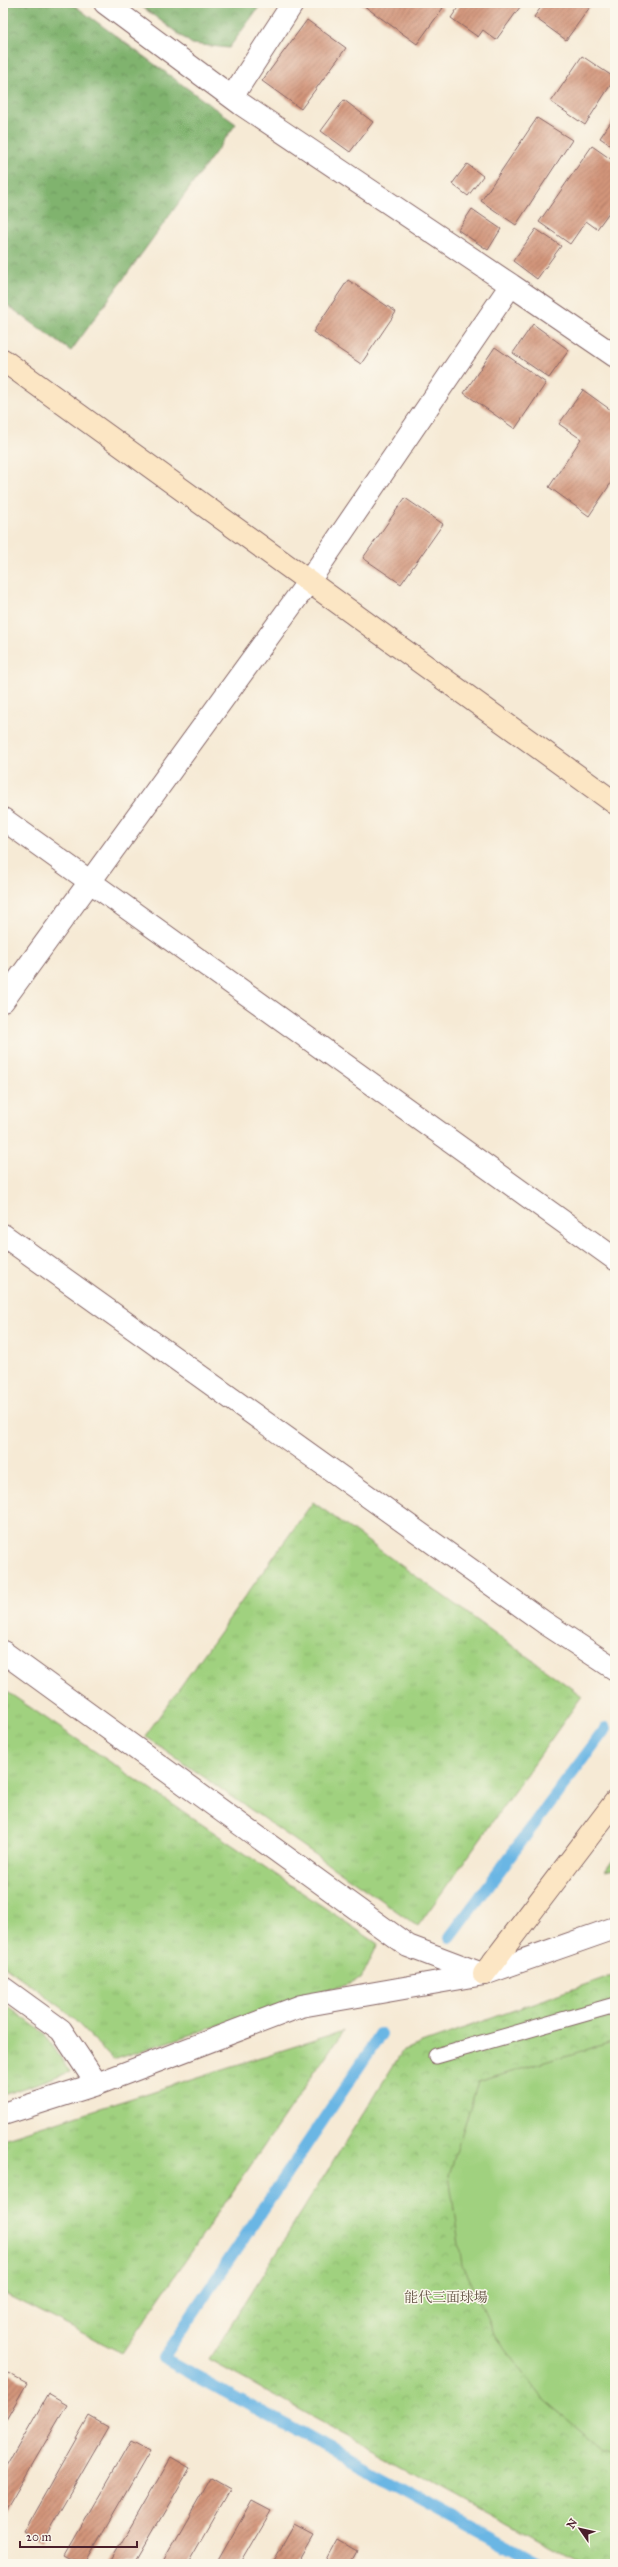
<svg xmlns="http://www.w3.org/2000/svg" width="618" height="2567" font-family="'IM FELL Great Primer','Noto Serif JP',serif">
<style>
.grass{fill:url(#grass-tufts);stroke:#757855}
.forest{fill:url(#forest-crowns);stroke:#65694c}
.park{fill:url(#park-crowns);stroke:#757855}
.pitch{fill:#a0d17f;stroke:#757855}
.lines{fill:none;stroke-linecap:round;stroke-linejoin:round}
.stream{stroke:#6bb6e4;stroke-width:12}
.building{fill:url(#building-hatch)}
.lane-casing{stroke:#866666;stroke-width:17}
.street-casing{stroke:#866666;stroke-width:24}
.secondary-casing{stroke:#866666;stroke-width:24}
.lane{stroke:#fff;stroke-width:15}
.street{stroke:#fff;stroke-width:22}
.secondary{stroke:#fce6c4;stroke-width:22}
.labels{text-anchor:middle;stroke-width:3;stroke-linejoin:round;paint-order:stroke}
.park-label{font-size:14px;fill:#645444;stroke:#fbf7ec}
</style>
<defs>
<pattern id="grass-tufts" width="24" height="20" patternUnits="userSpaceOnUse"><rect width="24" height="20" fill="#a0d17f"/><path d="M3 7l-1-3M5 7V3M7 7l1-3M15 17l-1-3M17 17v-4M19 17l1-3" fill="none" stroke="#8bb36e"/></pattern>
<pattern id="forest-crowns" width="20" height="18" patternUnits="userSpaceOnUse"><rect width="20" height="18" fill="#80b36e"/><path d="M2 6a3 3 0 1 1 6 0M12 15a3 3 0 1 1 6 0" fill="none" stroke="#6b915b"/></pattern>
<pattern id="park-crowns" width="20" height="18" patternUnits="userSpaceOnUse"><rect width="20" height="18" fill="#a0d17f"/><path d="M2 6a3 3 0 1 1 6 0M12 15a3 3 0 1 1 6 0" fill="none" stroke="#8bb36e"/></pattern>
<pattern id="building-hatch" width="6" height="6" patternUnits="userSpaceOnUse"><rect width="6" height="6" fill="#d2947a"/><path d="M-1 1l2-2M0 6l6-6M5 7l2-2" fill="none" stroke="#ac7864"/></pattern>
</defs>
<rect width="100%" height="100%" fill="#fbf7ec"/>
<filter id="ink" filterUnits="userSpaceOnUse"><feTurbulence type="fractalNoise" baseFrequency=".025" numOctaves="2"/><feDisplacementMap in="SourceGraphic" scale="8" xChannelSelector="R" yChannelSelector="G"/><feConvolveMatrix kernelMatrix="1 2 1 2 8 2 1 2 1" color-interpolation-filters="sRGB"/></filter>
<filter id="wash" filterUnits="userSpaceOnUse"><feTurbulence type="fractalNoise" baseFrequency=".012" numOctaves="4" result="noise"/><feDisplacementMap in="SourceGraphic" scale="16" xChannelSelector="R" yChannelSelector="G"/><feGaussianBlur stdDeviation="0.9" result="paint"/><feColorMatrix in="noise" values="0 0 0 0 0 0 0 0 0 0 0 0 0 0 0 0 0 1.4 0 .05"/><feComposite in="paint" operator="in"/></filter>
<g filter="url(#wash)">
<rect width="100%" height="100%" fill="#f6ead5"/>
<path class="grass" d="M 313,1502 L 582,1696 L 418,1926 L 145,1736 Z
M 3,1689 L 378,1944 L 361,1979 L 113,2060 L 65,2010 L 3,1965 Z
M 615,1857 L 615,1869 L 605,1871 Z
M 3,2003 L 44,2033 L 70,2072 L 3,2095 Z
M 343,2031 L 122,2353 L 3,2293 L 3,2139 Z"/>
<path class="forest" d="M 3,3 L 71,3 L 236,124 L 71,351 L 3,302 Z
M 137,3 L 262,3 L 229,48 L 192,44 Z"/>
<path class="park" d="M 615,1974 L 615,2564 L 582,2564 L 209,2360 L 403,2050 Z"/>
<path class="pitch" d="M 615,2041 L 615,2452 L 602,2448 L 545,2401 L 496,2337 L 462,2265 L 449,2175 L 478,2082 Z"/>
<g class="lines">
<path class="stream" d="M 450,1937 L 606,1728
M 381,2034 L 163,2358 L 541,2564"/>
</g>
<g id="blocks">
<path class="building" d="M 360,3 L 436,3 L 443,8 L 417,44 Z
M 461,3 L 523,3 L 496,40 L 483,30 L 478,37 L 451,18 Z
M 544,3 L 593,3 L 566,40 L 534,17 Z
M 307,20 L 346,48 L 301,109 L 262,81 Z
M 582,56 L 615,78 L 585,125 L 551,102 Z
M 344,100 L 373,122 L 350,152 L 321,131 Z
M 615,116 L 615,148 L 600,138 Z
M 537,118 L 572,140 L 516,225 L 481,201 Z
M 592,146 L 615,162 L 615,204 L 597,229 L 586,221 L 570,244 L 539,222 Z
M 467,164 L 483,176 L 468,196 L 452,184 Z
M 472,209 L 501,229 L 488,250 L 458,230 Z
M 536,229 L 561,246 L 537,279 L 513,261 Z
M 348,280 L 396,312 L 361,364 L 313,332 Z
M 533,324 L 569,350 L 549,378 L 513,353 Z
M 495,347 L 546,383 L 515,429 L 464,393 Z
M 583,390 L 615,413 L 615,477 L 589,516 L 549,487 L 581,439 L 559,424 Z
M 405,498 L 443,524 L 401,584 L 363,558 Z
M 8,2373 L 27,2383 L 3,2425 L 3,2381 Z
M 48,2394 L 67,2405 L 3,2515 L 3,2473 Z
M 89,2416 L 108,2427 L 42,2541 L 24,2531 Z
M 131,2441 L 150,2451 L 85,2564 L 82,2564 L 65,2555 Z
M 171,2457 L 190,2468 L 134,2564 L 109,2564 Z
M 211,2478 L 230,2489 L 187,2564 L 162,2564 Z
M 252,2501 L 271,2511 L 240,2564 L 216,2564 Z
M 294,2525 L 313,2535 L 296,2564 L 272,2564 Z
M 338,2540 L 357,2551 L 350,2564 L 325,2564 Z"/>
</g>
</g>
<g filter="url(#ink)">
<use href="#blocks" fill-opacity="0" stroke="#866666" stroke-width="1"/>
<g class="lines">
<g class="lane-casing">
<path id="lane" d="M 436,2056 L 615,2005"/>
</g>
<g class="street-casing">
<path id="street" d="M 105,3 L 241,104 L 511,285
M 232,97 L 293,3
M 3,819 L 615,1259
M 3,1001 L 309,581 L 511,285 L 615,356
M 3,1235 L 545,1623 L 615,1669
M 3,1652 L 408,1946 L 482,1974
M 3,1988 L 61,2030 L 97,2084
M 3,2114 L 97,2084 L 301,2006 L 484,1974 L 615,1928"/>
</g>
<g class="secondary-casing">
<path id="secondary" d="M 3,360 L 615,803
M 484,1974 L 615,1802"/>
</g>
<use href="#lane" class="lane"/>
<use href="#street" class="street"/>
<use href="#secondary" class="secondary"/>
</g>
</g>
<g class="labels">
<g class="park-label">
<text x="446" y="2302">能代三面球場</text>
</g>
</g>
<rect width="618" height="2567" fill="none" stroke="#fbf7ec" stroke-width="16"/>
<g transform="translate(580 2529) rotate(304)" stroke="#fbf7ec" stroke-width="3" paint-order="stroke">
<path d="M0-3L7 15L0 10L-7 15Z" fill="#4a1f2b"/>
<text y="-6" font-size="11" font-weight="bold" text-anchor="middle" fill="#4a1f2b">N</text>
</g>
<path d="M20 2541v6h117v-6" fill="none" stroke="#4a1f2b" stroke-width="2"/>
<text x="26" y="2541" font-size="12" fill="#4a1f2b" stroke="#fbf7ec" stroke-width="3" paint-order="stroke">20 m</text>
</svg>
